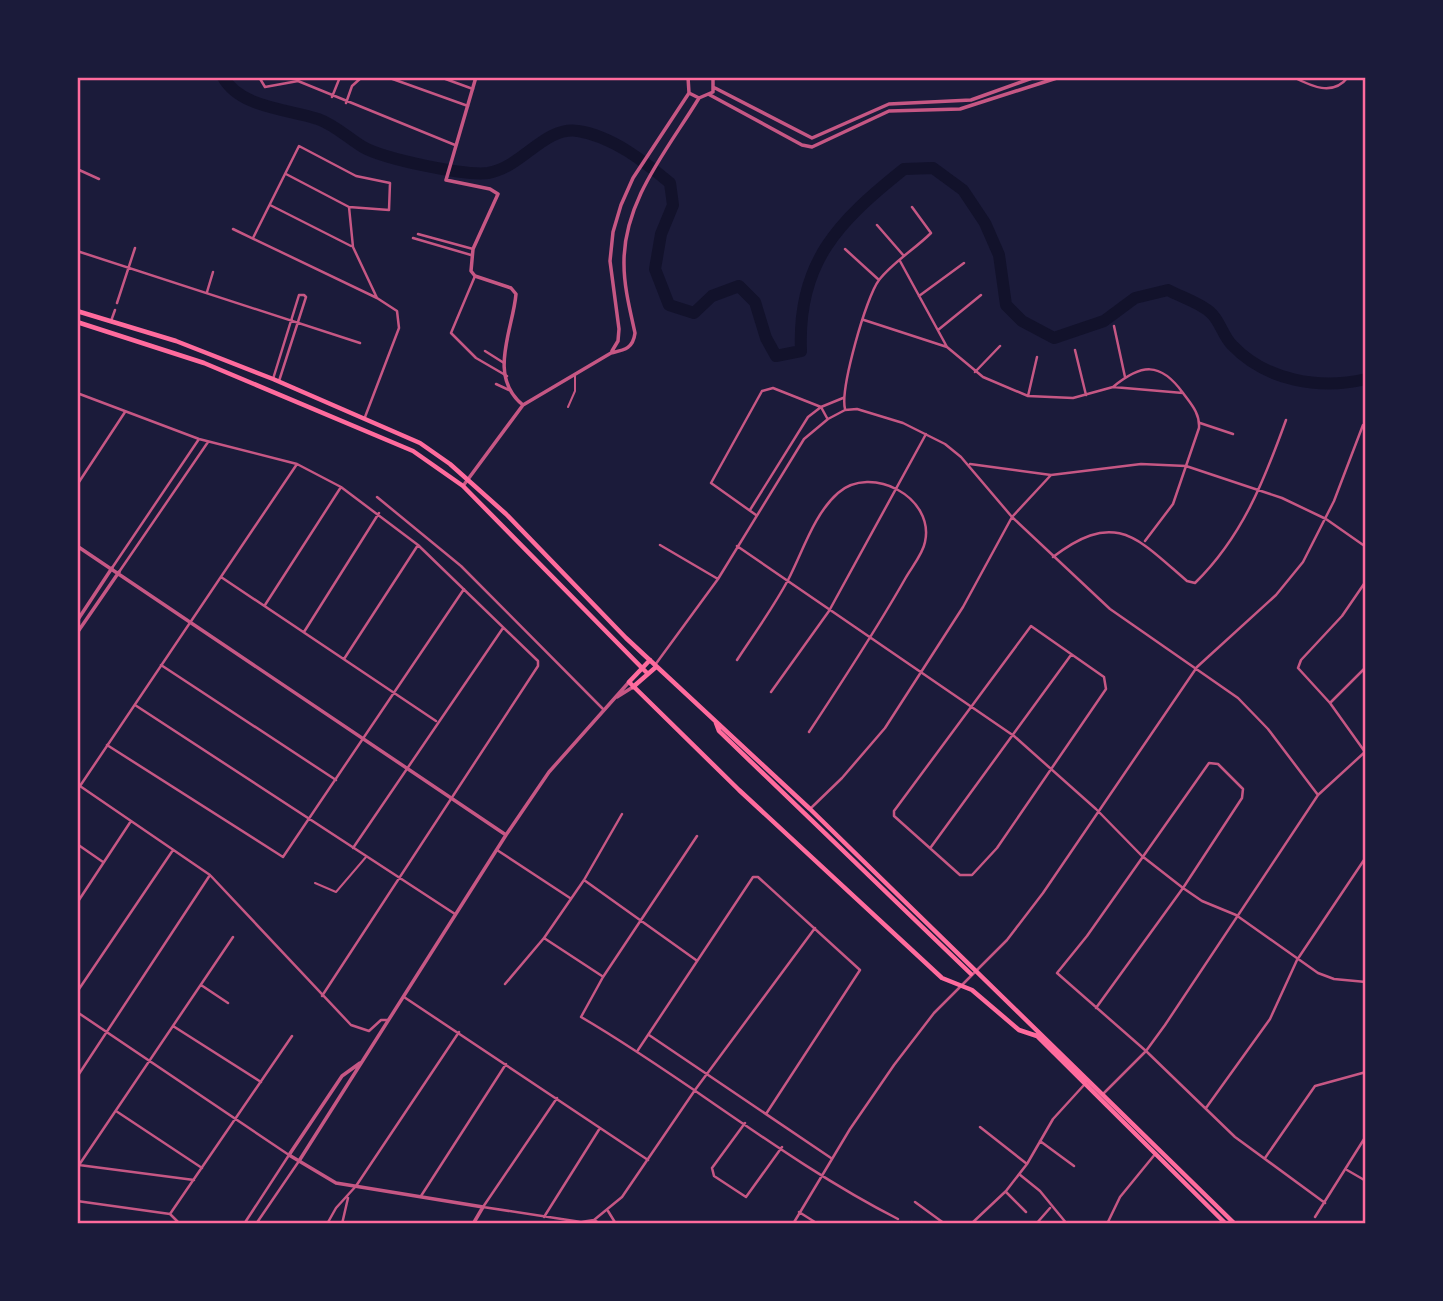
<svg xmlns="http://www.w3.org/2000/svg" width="1443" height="1301" font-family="'Source Serif 4',serif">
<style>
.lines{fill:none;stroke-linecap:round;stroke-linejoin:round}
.river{stroke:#12122b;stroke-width:12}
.service{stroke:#c65784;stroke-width:2}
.minor{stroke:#c65784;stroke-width:2.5}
.tertiary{stroke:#c65784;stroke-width:3.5}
.secondary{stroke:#ff6b9d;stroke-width:4.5}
.neatline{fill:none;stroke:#ff6b9d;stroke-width:2.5}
</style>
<rect width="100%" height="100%" fill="#1b1b3a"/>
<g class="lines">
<path class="river" d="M 223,77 C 240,108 288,109 318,119 C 335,125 348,138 363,147 C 384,159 465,176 488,173 C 523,167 544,126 578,131 C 612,136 645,162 670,183 L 673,205 L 661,234 L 655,269 L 669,305 L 694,313 L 712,296 L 739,286 L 755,302 L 766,338 L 776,356 L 801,351 C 797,262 839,221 904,169 L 933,168 L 963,190 L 985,223 L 999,255 L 1006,305 L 1022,321 L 1054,338 L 1104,321 L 1135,298 L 1168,290 C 1181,297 1201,303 1211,313 C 1220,321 1223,336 1232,345 C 1266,381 1320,390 1366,379"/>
<path class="service" d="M 568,407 L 575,391 L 575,374
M 315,883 L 336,892 L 366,857"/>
<path class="minor" d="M 259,77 L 265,87 L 298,81 L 455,145
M 387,77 L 468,106
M 440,77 L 473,89
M 1293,77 C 1311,86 1333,97 1348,77
M 332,97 L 340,77
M 346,103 L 352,86 L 362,77
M 77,169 L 99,179
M 286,174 L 349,207 L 353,247 L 377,298
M 270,205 L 351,246
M 877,225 L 904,256
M 233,229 L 377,298 L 397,311 L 399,328 L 365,417
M 418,234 L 473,249
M 253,238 L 299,146 L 356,176 L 390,183 L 389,210 L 349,207
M 413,238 L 471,255
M 845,249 L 879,280
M 77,251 L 360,343
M 900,261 L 947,347
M 475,276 L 451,333 L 476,358 L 507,376
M 207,292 L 213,272
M 919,296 L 964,263
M 117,303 L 135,248
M 864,320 L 947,347 L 983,377 L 1028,396 L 1073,398 L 1113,387 L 1183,393
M 111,321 L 115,310
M 1114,326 L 1125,377
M 938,330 L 981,295
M 1075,350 L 1086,395
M 485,351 L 504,363
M 975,372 L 1000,346
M 273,379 L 299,295 L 304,295 L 306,297 L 279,381
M 496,384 L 509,390
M 1113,387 C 1141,364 1160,361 1183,393 C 1191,404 1200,413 1199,428 L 1173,504 L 1145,541
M 77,393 L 199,439 L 297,464 L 341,487 L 418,545 L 538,661 L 538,666 L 322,996
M 1028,396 L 1037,357
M 845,409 C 840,389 866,297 879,280 C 893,262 915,249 931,233 L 912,207
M 1200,423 L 1233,434
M 970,464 L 1051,475 L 1141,464 L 1186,466 L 1282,498 L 1326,519 L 1366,547
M 77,485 L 125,412
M 377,497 L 461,566 L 603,709
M 750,510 L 808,417 L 821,407 L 843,398
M 756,515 L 711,483 L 762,391 L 773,388 L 821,407 L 827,418
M 660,545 L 718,579
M 737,546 L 1014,736 L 1096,809 L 1142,856 L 1183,888 L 1202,901 L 1236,915 L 1318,973 L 1334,979 L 1366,982
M 1053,557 C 1116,509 1137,538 1187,581 L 1195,583 C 1242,537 1264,481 1286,420
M 112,568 L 199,439
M 119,572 L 208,442
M 221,577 L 436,721
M 265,605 L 341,487
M 1031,626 L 1104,677 L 1106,689 L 997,848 L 972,875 L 960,875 L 894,816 L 894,811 Z
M 304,632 L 379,513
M 344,659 L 418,545
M 737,660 C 754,634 773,608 788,580 C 803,551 814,514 838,493 C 871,464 935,497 925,542 C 923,554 911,568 905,579 C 875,632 842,682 809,732
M 161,665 L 336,780
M 655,665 L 718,579 L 804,439 L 828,419 L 845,410 L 857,409 L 903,423 L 945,444 L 961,457 L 1012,517 L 1110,609 L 1238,698 L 1268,729 L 1318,795
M 771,692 L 829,611 L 926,434
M 1330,703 L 1366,667
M 135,705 L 455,914
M 107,745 L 283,857 L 464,589
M 1365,752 L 1330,703 L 1298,668 L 1301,660 L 1342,616 L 1366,581
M 77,784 L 210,875 L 351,1025 L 369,1031 L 381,1020 L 388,1020
M 80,786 L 297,464
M 811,808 L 842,778 L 885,728 L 963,607 L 1012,517 L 1051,475
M 697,836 L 603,977 L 581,1017 C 689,1080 786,1162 898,1219
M 77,844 L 103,862
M 931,847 L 1071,655
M 353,848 L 503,628
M 497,850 L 570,898
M 584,880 L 622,814
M 77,903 L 131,821
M 544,938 L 602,976
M 505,984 L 544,938 L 584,880 L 696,960
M 201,985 L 228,1003
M 77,992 L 173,850
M 404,997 L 648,1160
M 1096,1008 L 1183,888 L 1242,798 L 1243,789 L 1218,764 L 1209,763 L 1087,936 L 1057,973 L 1146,1051 L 1235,1137 L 1325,1203
M 77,1012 L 289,1155 L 244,1224
M 173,1026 L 261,1082
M 649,1035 L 831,1158
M 638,1050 L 753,877 L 758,877 L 860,970 L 766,1114
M 77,1077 L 210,875
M 1103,1094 L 1146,1051 L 1165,1025 L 1318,795 L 1366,751
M 557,1098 L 483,1207 L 581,1222 L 594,1220 L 622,1197 L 695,1090 L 815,928
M 1206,1108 L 1270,1019 L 1297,960 L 1366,857
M 116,1111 L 202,1168
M 745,1123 L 712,1168 L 714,1176 L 746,1197 L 782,1147
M 980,1127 L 1027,1164
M 1040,1141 L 1074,1166
M 1265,1158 L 1315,1086 L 1366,1072
M 79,1165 L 194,1180
M 77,1168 L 233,937
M 1347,1170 L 1366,1181
M 1019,1174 L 1040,1191 L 1067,1224
M 1006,1192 L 1026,1212
M 421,1196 L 506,1064
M 77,1201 L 170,1214 L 180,1224
M 915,1202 L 945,1224
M 608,1211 L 616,1224
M 799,1212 L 818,1224
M 170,1214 L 292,1036
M 544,1217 L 600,1128
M 1315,1217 L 1366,1136
M 594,1220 L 601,1224
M 912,1222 L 916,1224
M 256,1224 L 299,1161
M 327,1224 L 336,1208 L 356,1186 L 459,1032
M 342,1224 L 348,1198
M 793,1224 L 850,1129 L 894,1065 L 934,1013 L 1007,940 L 1043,893 L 1197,667 L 1276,595 L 1303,562 L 1334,501 L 1363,425
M 971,1224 L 1006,1191 L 1027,1164 L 1053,1119 L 1084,1085
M 1036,1224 L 1050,1208
M 1107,1224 L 1120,1197 L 1156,1153"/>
<path class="tertiary" d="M 476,77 L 446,180 L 490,189 L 498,194 L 473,249 L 471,271 L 475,276 L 511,288 L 516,294 C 513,330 487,376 523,405
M 688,77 L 689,93 L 699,98 L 713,92 L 713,77
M 715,88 L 812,138 L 889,104 L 971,100 L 1035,77
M 710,95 L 802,145 L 812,147 L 889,111 L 960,109 L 1060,77
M 612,351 L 618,341 L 619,329 L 610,261 L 613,232 L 621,205 L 633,178 L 689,93
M 463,486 L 523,405 L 611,353 C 624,350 633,349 635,333 C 630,310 624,287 624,264 C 623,201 668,149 699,98
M 77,546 L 506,835
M 77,621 L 112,568
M 77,633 L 119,572
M 617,697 L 633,687
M 360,1063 L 342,1076 L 289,1155 L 336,1183 L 483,1207 L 473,1224
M 299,1161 L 506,835 L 549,772 L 629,682"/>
<path class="secondary" d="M 77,311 L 176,341 L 273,379 L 420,443 L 450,464 L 506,514 L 626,638 L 810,809 L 1235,1224
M 77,322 L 204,363 L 413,451 L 463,486 L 648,674
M 650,660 L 629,682 L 739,790 L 942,978 L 972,990 L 1019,1030 L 1037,1036 L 1226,1224
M 633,687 L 656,667
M 716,723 L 719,731 L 971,974"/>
</g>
<rect width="1443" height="1301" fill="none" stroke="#1b1b3a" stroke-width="158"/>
<rect x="79" y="79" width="1285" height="1143" class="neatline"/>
</svg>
